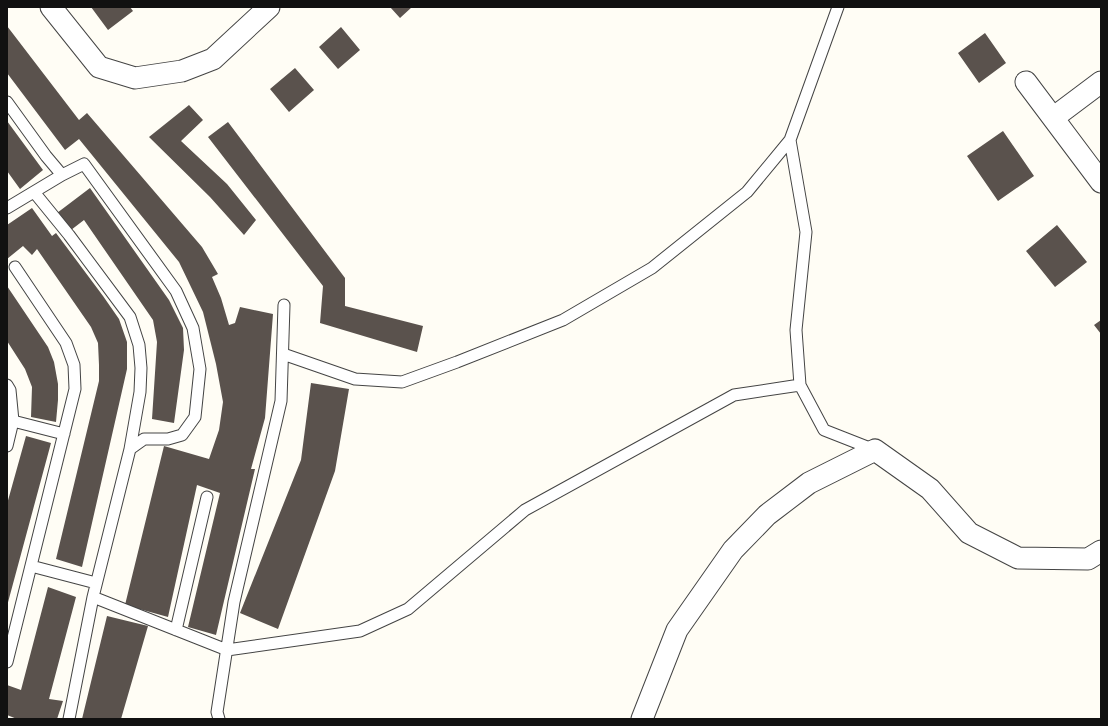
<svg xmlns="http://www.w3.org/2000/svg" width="1108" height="726" font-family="Lora,serif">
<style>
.building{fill:#5a524d}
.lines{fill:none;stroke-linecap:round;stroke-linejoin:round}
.service-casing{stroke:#444;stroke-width:13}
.minor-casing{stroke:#444;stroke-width:23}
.service{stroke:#fff;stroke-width:11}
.minor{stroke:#fff;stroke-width:21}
</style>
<rect width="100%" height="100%" fill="#fffdf5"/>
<path class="building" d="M 91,7 L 130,7 L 133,11 L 108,30 Z
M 390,7 L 412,7 L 400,18 Z
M 7,26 L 79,120 L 87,113 L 202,247 L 218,274 L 212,277 L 221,298 L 229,325 L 235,323 L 240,307 L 273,314 L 265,418 L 251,469 L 255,469 L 216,635 L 188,627 L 220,493 L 197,485 L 168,617 L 125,605 L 164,446 L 209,459 L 219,430 L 223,402 L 216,364 L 203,312 L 179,262 L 79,139 L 65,150 L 7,73 Z
M 341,27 L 360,50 L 338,69 L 319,47 Z
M 985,33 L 1006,63 L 979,83 L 958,53 Z
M 295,68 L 314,90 L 289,112 L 270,89 Z
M 189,105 L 203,120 L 181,141 L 227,184 L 256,220 L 244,235 L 210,197 L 149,137 Z
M 7,121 L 43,170 L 20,189 L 7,171 Z
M 228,122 L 345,278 L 345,306 L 423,326 L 417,352 L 320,323 L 323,286 L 208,137 Z
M 1003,131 L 1034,176 L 998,201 L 967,156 Z
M 90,188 L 169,300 L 183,328 L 184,350 L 174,423 L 152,419 L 157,342 L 153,320 L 84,220 L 71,230 L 57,213 Z
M 32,208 L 52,236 L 56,233 L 103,296 L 119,319 L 127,342 L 127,369 L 82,567 L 56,559 L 99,381 L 99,365 L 98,343 L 91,327 L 37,249 L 32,255 L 23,246 L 7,259 L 7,225 Z
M 1057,225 L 1087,262 L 1055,287 L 1026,251 Z
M 7,286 L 48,347 L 54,362 L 58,384 L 58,400 L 56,422 L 31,417 L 32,387 L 25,369 L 7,341 Z
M 1101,320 L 1101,334 L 1094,325 Z
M 311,383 L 349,389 L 335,471 L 278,629 L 240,613 L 301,460 Z
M 26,436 L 51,443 L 7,606 L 7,504 Z
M 48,587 L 76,597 L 49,699 L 63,701 L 57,719 L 17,719 L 7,715 L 7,685 L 21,690 Z
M 107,616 L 148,626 L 121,719 L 82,719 Z"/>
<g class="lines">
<g class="service-casing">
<path id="service" d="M 7,102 L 46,156 L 62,175 L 84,164 L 176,291 L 193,328 L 200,369 L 195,417 L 182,435 L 168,439 L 144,439 L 130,449 L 93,597 L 227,650 L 360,631 L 408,609 L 525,510 L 734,395 L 800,385
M 790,140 L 806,232 L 796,330 L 800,385 L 824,430 L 875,450
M 34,192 L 69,235 L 130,317 L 139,345 L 141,368 L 140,392 L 130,449
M 7,208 L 62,175
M 283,354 L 355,379 L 402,382 L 457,362 L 563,320 L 652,268 L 747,192 L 790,140 L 838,7
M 7,385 L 10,390 L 13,421 L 7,446
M 13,421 L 64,434
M 31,566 L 96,583
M 176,630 L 207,497
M 7,662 L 75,389 L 74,365 L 66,343 L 15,267
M 69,719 L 93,597
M 219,719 L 217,712 L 234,602 L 281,401 L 284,305"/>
</g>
<g class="minor-casing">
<path id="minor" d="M 51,7 L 99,67 L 135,78 L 182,71 L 213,59 L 269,7
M 1026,82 L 1101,182
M 1053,118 L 1101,82
M 642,719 L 677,630 L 733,550 L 767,515 L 809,483 L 875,450 L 930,489 L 969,533 L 1018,558 L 1088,559 L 1101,551"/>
</g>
<use href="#service" class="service"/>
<use href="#minor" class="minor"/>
</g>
<rect width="1108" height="726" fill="none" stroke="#111111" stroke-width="16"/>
</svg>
